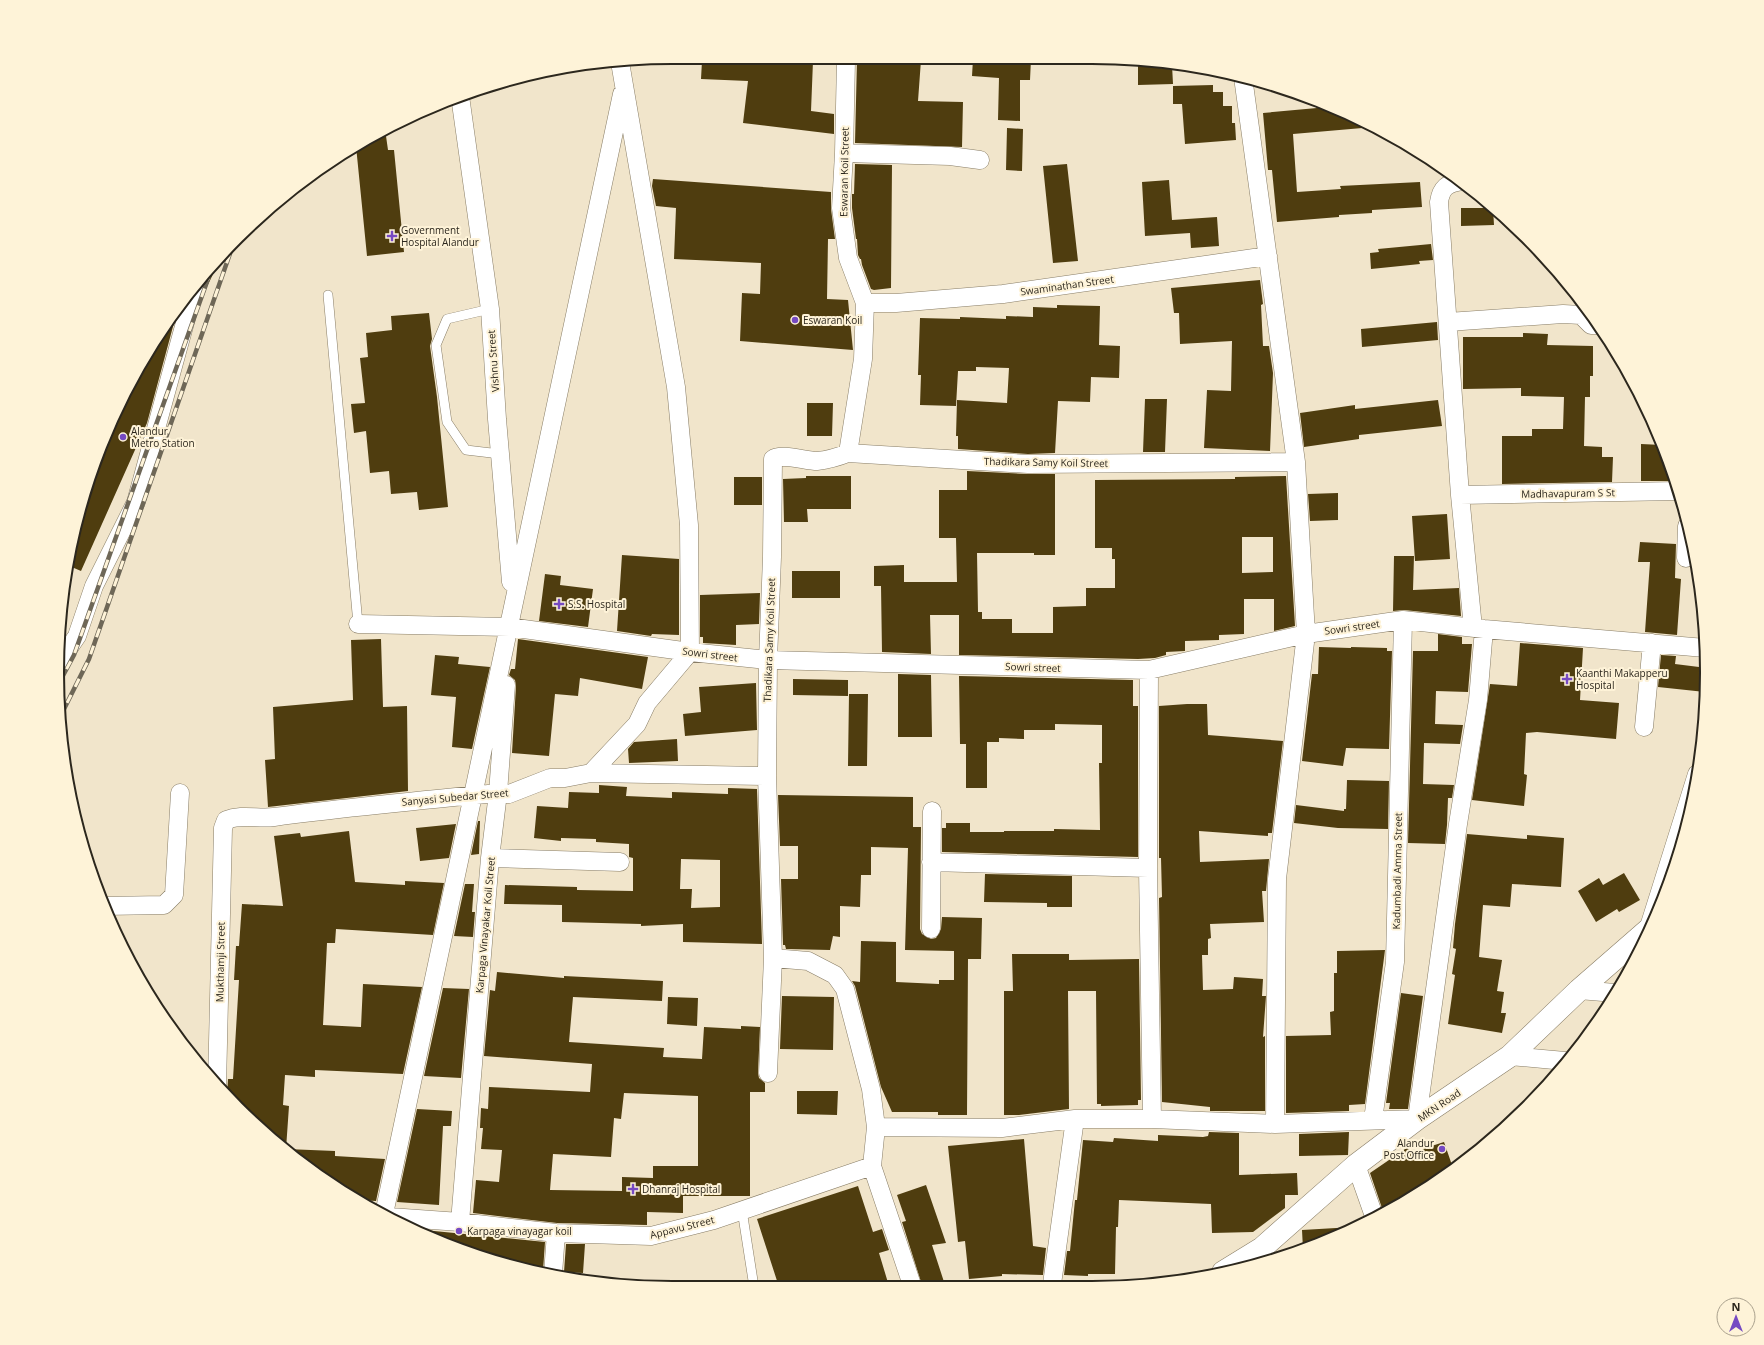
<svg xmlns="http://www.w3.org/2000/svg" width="1764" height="1345" font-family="'Open Sans',sans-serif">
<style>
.building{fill:#4f3d0f;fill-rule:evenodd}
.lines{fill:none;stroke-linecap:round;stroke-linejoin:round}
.service-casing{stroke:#887d66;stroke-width:10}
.minor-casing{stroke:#887d66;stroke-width:19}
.tertiary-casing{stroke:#887d66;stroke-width:23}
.service{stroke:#fff;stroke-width:9}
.minor{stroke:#fff;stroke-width:18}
.tertiary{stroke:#fff;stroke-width:22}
.rail-casing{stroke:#6e6757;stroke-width:4.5}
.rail{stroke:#fef3d8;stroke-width:3;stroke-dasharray:9;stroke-linecap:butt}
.poi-dot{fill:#764ac2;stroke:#fef3d8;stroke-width:1.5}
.labels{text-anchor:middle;stroke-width:4;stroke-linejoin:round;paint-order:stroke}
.street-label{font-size:10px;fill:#2c271d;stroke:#fef3d8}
.poi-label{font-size:10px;fill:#2c271d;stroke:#fef3d8;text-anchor:start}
.rim{fill:none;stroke:#2c271d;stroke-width:2}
</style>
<rect width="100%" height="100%" fill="#f1e5cb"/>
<path class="building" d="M 973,59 L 1031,59 L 1030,80 L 1020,80 L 1020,121 L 998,120 L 999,78 L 972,76 Z
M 1138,59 L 1172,65 L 1173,84 L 1138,85 Z
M 857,60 L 921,60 L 918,101 L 963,102 L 962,147 L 855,143 Z
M 702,61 L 813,61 L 811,111 L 834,114 L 834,134 L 743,123 L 748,81 L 701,79 Z
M 1213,85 L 1213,92 L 1223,92 L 1223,106 L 1232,106 L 1232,123 L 1235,123 L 1236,140 L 1185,144 L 1182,104 L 1173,104 L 1173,86 Z
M 1328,107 L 1364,121 L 1374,127 L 1293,134 L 1297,192 L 1341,189 L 1340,186 L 1420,182 L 1422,207 L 1372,210 L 1372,213 L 1339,215 L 1339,217 L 1277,222 L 1272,170 L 1268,170 L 1263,113 Z
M 1007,128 L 1023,129 L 1022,171 L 1006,170 Z
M 385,129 L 388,150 L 394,150 L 404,252 L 367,256 L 356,146 Z
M 855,164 L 892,165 L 891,288 L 874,290 L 871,289 L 862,265 L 861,259 L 860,259 L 858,255 L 857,239 L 856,239 L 852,208 L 852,194 L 854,194 Z
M 1067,164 L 1078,261 L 1053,263 L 1043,166 Z
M 653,179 L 831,192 L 831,209 L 835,239 L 828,239 L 827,299 L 848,300 L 853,350 L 740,341 L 742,293 L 760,294 L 761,263 L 674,259 L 676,208 L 656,206 L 652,186 Z
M 1169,180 L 1172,220 L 1217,217 L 1219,246 L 1191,248 L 1190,233 L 1145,236 L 1142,182 Z
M 1461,208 L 1493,208 L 1494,225 L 1461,226 Z
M 1431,244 L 1433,260 L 1419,261 L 1420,264 L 1371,269 L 1370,253 L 1379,252 L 1378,249 Z
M 210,267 L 215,270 L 203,295 L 205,284 L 201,278 Z
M 1260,280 L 1263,304 L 1261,305 L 1263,346 L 1269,346 L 1273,373 L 1270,451 L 1204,448 L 1207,390 L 1231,391 L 1232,341 L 1180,344 L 1179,313 L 1174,313 L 1171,288 Z
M 1057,305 L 1100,306 L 1099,345 L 1120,346 L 1119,378 L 1091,377 L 1090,402 L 1058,401 L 1055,453 L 1028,454 L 958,449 L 958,436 L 956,436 L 957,400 L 1007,403 L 1009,368 L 976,367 L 976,371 L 958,371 L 956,406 L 920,405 L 921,375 L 918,375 L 920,318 L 960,319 L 960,317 L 1006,319 L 1006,316 L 1033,317 L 1033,307 L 1057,308 Z
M 178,308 L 147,423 L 81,571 L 67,565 L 69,552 L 90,474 L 121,400 L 161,330 Z
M 429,313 L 432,339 L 430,346 L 437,397 L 448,507 L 419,510 L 417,492 L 391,494 L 389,471 L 370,473 L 366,431 L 354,433 L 351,404 L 365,403 L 360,358 L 368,357 L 366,333 L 392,330 L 391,316 Z
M 1437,322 L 1438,340 L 1362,347 L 1361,329 Z
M 1523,333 L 1548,334 L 1547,345 L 1593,346 L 1593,376 L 1590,376 L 1590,397 L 1585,397 L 1584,446 L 1602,447 L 1602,457 L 1613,457 L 1612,482 L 1502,484 L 1502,436 L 1532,436 L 1532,429 L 1563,429 L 1564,397 L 1521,396 L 1521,388 L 1463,389 L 1463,337 L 1523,337 Z
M 1145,399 L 1167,399 L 1165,452 L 1143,452 Z
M 1438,400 L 1442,426 L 1359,435 L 1359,439 L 1304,447 L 1300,413 L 1355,405 L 1355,409 Z
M 807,403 L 833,403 L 832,436 L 807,436 Z
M 1641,444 L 1662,445 L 1673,481 L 1641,481 Z
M 967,471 L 1027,474 L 1055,474 L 1055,555 L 1034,555 L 1034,553 L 977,553 L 978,612 L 982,612 L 982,619 L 1012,619 L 1012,633 L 1053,633 L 1053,607 L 1086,606 L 1086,588 L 1115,588 L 1115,559 L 1112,559 L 1112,548 L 1095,548 L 1095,480 L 1235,479 L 1235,477 L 1286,476 L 1295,626 L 1274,631 L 1274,599 L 1244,599 L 1244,634 L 1219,635 L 1219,640 L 1185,641 L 1185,651 L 1166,652 L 1166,655 L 1155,658 L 1138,659 L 959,655 L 959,615 L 930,615 L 931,654 L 882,652 L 881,586 L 874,586 L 874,566 L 904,565 L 904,582 L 957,582 L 956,538 L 939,538 L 939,490 L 967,490 ZM 1242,537 L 1273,537 L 1273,572 L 1242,573 Z
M 806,476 L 851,476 L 851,509 L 807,509 L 808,522 L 784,522 L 783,479 L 806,478 Z
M 734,477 L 762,477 L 762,505 L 734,505 Z
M 1338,493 L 1338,520 L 1310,521 L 1308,494 Z
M 1447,514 L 1450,559 L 1415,561 L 1412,516 Z
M 1640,542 L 1676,544 L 1675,578 L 1681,579 L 1677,635 L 1645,632 L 1650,562 L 1638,562 Z
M 622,555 L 679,559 L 679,635 L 652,634 L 651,636 L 617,631 Z
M 1394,556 L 1414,556 L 1413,590 L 1459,588 L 1461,616 L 1404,610 L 1393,611 Z
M 792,571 L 840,571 L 840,598 L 792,598 Z
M 545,574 L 561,576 L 560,585 L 593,589 L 588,627 L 539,621 Z
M 760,593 L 759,624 L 736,625 L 736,645 L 703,643 L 703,637 L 700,637 L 700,595 Z
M 1438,634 L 1462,637 L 1462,644 L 1472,644 L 1468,692 L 1436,691 L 1435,724 L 1463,725 L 1460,744 L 1424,743 L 1423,784 L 1454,785 L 1452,798 L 1448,798 L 1447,825 L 1445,844 L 1408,843 L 1413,651 L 1438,651 Z
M 381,639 L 383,707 L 407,706 L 408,791 L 268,807 L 265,760 L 275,759 L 273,707 L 353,700 L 351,640 Z
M 518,639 L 648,657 L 642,689 L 580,678 L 578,696 L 555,694 L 549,756 L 512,753 L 516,686 L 515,680 L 509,675 L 511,669 L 515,669 Z
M 1520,643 L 1583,648 L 1580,700 L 1619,703 L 1616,739 L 1537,732 L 1526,733 L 1524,774 L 1527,775 L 1524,806 L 1472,800 L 1490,684 L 1517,686 Z
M 1319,647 L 1351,648 L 1351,647 L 1387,648 L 1387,651 L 1392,651 L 1389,749 L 1346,748 L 1343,766 L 1302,761 L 1312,674 L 1318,674 Z
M 435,655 L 459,657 L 458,664 L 490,667 L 472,749 L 452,747 L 456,697 L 431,695 Z
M 1661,655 L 1676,656 L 1675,664 L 1707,668 L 1705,692 L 1658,687 Z
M 898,674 L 931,675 L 932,737 L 898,737 Z
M 959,676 L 1133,680 L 1133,706 L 1138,706 L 1138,857 L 942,852 L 942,828 L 946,828 L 946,823 L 970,823 L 970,832 L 1004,832 L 1004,831 L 1054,831 L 1054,829 L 1100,830 L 1099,763 L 1102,763 L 1102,725 L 1055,724 L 1055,730 L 1024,730 L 1024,739 L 999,738 L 999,742 L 987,742 L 987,788 L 966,788 L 966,744 L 960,744 Z
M 793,679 L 848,680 L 848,696 L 793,695 Z
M 756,683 L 757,730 L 685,736 L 683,714 L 701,712 L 699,687 Z
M 849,694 L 868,694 L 867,766 L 848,766 Z
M 1187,704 L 1207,704 L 1208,735 L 1283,741 L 1272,833 L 1268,833 L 1268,836 L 1199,831 L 1200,862 L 1269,859 L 1266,891 L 1262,891 L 1264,922 L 1210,924 L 1211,938 L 1208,939 L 1208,955 L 1202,955 L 1203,990 L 1233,989 L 1234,977 L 1263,979 L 1262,996 L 1266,996 L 1263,1037 L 1265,1036 L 1265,1111 L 1210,1111 L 1210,1107 L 1162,1102 L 1159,898 L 1162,897 L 1161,858 L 1159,858 L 1159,706 Z
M 677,739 L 678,761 L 629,763 L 628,749 L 634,742 Z
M 1347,780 L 1389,781 L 1388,829 L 1338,828 L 1294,823 L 1296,805 L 1344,811 L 1344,809 L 1346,809 Z
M 599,785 L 627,787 L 626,796 L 672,798 L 672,792 L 728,794 L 728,788 L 757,789 L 762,944 L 683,942 L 683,924 L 641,926 L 641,924 L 562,922 L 562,905 L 504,904 L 505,885 L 577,887 L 577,890 L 633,891 L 633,858 L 629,857 L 629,844 L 596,842 L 596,839 L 561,838 L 561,841 L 534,838 L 537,806 L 568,808 L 569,792 L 599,793 ZM 681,859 L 720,860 L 720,907 L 691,908 L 692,889 L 680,889 Z
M 778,795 L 913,797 L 913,827 L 921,827 L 920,929 L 922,934 L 931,939 L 936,938 L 941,929 L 942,917 L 982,918 L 981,959 L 968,959 L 967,1115 L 938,1115 L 938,1112 L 892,1112 L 881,1087 L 855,986 L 852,981 L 860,982 L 861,941 L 896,942 L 896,982 L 939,984 L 939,980 L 954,980 L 954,951 L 905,950 L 908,848 L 871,847 L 871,875 L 861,875 L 860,907 L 840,906 L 840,937 L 833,936 L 830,950 L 786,949 L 785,945 L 783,945 L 781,879 L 798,879 L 798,846 L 780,846 Z
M 478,821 L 480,821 L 479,854 L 471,855 Z
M 456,824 L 449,858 L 420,861 L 416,828 Z
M 349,831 L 355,882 L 405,885 L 405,881 L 444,883 L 433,935 L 336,929 L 335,943 L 327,943 L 323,1025 L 361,1027 L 363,984 L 422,987 L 403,1074 L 315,1070 L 315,1077 L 285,1075 L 283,1105 L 289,1106 L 286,1149 L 335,1151 L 335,1156 L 385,1159 L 376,1201 L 357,1200 L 266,1135 L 227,1095 L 228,1079 L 233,1079 L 239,980 L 234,980 L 236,946 L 239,946 L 242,904 L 283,906 L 274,836 L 300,833 L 301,837 Z
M 1467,834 L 1527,839 L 1527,835 L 1564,838 L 1561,887 L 1512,884 L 1510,907 L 1483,905 L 1479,957 L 1502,960 L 1497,991 L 1504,992 L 1501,1013 L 1506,1013 L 1502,1033 L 1448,1024 L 1455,975 L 1452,974 L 1456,949 L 1453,948 L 1455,924 Z
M 1624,873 L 1640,900 L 1619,912 L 1617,909 L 1596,922 L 1578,891 L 1599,878 L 1603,885 Z
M 985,874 L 1072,876 L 1072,907 L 1047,907 L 1047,903 L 984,902 Z
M 465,884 L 474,884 L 472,912 L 475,912 L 473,937 L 454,936 Z
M 1385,950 L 1365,1104 L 1349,1105 L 1349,1111 L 1286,1113 L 1286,1036 L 1331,1035 L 1330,1012 L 1334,1011 L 1334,973 L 1337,973 L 1337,951 Z
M 1012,954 L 1069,954 L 1069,960 L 1139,959 L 1141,1100 L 1138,1100 L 1138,1105 L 1101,1106 L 1101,1104 L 1097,1104 L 1096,991 L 1068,991 L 1069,1109 L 1019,1115 L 1004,1115 L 1004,991 L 1013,991 Z
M 497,972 L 564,978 L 564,976 L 663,981 L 662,1001 L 573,997 L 569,1042 L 664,1048 L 663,1057 L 702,1059 L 704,1027 L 741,1029 L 741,1026 L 760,1027 L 758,1073 L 759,1078 L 765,1083 L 765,1092 L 750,1092 L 750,1196 L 683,1196 L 683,1213 L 647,1212 L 647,1225 L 557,1223 L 473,1213 L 476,1180 L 499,1182 L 502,1150 L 481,1149 L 483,1128 L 480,1128 L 481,1108 L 488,1109 L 489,1087 L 590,1092 L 592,1064 L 484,1056 L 490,990 L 495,991 ZM 624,1093 L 698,1096 L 698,1166 L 653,1166 L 653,1178 L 622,1177 L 622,1191 L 550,1190 L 553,1154 L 611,1157 L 614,1118 L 621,1119 Z
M 443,988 L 469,989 L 461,1078 L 424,1076 Z
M 1401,993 L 1423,996 L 1408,1109 L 1389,1109 L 1390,1103 L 1386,1103 Z
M 782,996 L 834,997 L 833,1050 L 780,1049 Z
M 668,997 L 698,998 L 697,1026 L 667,1024 Z
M 797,1091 L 838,1091 L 837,1115 L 797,1114 Z
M 417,1109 L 452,1111 L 451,1126 L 443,1126 L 439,1205 L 397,1202 Z
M 1209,1132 L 1239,1133 L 1239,1175 L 1297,1173 L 1298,1195 L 1285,1195 L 1285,1208 L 1253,1232 L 1212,1233 L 1211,1204 L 1119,1200 L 1118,1227 L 1116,1227 L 1115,1274 L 1088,1274 L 1088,1276 L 1064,1275 L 1067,1251 L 1070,1251 L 1075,1200 L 1077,1200 L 1083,1140 L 1113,1142 L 1114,1138 L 1158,1141 L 1158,1135 L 1203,1137 L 1208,1136 Z
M 1349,1132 L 1348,1155 L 1299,1156 L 1299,1134 Z
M 1024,1139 L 1033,1246 L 1046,1248 L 1043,1275 L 1002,1274 L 1002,1276 L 969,1279 L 965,1241 L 958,1242 L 948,1146 Z
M 1444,1142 L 1453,1168 L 1434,1184 L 1383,1211 L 1370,1173 L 1408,1147 L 1410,1153 Z
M 926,1185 L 946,1243 L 932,1245 L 945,1285 L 922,1285 L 902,1222 L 906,1221 L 897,1195 Z
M 858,1186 L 873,1232 L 882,1229 L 889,1250 L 879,1253 L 889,1286 L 779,1287 L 757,1219 Z
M 1353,1227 L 1327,1241 L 1303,1249 L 1302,1230 Z
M 424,1230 L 545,1242 L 543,1271 L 474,1255 L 424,1232 Z
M 566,1244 L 585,1244 L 583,1273 L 564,1272 Z"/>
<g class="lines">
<g class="service-casing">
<path id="service" d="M 328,295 L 358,624
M 490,309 L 447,319 L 436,345 L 447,422 L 466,450 L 500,454
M 742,1210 L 754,1287"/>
</g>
<g class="minor-casing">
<path id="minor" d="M 846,60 L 844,153 L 841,208 L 848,258 L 865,303 L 863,359 L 848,453
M 1243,77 L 1296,462 L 1306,634 L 1277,879 L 1275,1124
M 460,96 L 490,309 L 497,419 L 511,582
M 844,153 L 950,156 L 980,160
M 1462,181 C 1447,183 1441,188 1439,202 L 1460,495 L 1473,628
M 865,303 L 896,303 L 1003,294 L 1268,256
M 1448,322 L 1563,314 L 1581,315 L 1591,325 L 1599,325
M 1460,495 L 1677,491
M 1686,558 L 1687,526
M 358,624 L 509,627 L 690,652 L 768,660 L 1149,670 L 1306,634 L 1403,620 L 1484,629 L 1705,648
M 58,664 L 77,636 L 94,586 L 136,502 L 195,286
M 1149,670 L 1148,868 L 1152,1119
M 1644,727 L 1652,643
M 591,773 L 767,776
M 490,858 L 620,862
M 931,862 L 1148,868
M 104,906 L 164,905 L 174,895 L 180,793
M 931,929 L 932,811
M 1648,930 L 1697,774
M 1579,990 L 1615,993
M 1510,1056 L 1565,1061
M 768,1073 L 773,958
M 217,1086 L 223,828 L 226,820 C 241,814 259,819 274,817 C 349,807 424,800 498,793 L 509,794 L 550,778 L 565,778 L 591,773 L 637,724 L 647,703 L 690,652 L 689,525 L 676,387 L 620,62
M 1373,1120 L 1395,962 L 1403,620
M 876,1127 L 1002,1128 L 1075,1119 L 1152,1119 L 1275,1124 L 1417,1119 L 1458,824 L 1478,700 L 1484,629
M 1356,1165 L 1374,1216
M 384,1214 L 622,94
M 390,1217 L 460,1222 L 556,1233 L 651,1236 L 714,1220 L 872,1166
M 460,1222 L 490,858 L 498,793 L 506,685
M 553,1274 L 556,1233
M 1052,1284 L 1075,1119
M 912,1285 L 872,1166 L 876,1127 L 871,1089 L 845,989 L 835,975 L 808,961 L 773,958 L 767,776 L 768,660 L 772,557 L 773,459 C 781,453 806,461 817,461 C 827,460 838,457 848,453 L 1028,464 L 1296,462"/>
</g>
<g class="tertiary-casing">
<path id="tertiary" d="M 1223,1272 L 1262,1248 L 1356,1165 L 1417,1119 L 1510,1056 L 1579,990 L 1649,929"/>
</g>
<use href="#service" class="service"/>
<use href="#minor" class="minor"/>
<use href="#tertiary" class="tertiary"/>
<g class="rail-casing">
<path id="rail" d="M 58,685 L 74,655 L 214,262
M 59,719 L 89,659 L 234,242"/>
</g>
<use href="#rail" class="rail"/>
</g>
<g class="poi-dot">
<path d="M390 230h4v4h4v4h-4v4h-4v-4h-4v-4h4z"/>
<circle cx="795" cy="320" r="4"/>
<circle cx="123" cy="437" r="4"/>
<path d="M557 598h4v4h4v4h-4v4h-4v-4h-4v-4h4z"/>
<path d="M1565 673h4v4h4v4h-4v4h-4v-4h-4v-4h4z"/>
<circle cx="1442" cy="1149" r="4"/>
<path d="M631 1183h4v4h4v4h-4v4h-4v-4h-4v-4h4z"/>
<circle cx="459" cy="1231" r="4"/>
</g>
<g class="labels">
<g class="street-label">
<text transform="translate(844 172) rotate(-89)" y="4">Eswaran Koil Street</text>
<text transform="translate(1067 285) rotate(-8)" y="4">Swaminathan Street</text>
<text transform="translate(493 361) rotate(-94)" y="4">Vishnu Street</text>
<text transform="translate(1046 462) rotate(1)" y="4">Thadikara Samy Koil Street</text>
<text transform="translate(1568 493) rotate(-1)" y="4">Madhavapuram S St</text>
<text transform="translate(1352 627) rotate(-8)" y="4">Sowri street</text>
<text transform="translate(769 640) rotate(-88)" y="4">Thadikara Samy Koil Street</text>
<text transform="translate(710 654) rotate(7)" y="4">Sowri street</text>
<text transform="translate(1033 667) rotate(2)" y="4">Sowri street</text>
<text transform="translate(455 797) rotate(-5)" y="4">Sanyasi Subedar Street</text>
<text transform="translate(1397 871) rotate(-89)" y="4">Kadumbadi Amma Street</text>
<text transform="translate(485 925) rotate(-85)" y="4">Karpaga Vinayakar Koil Street</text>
<text transform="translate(220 962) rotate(-89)" y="4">Mukthamji Street</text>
<text transform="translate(1439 1105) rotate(-34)" y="4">MKN Road</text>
<text transform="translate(682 1227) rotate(-14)" y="4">Appavu Street</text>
</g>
<g class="poi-label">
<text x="401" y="234">Government<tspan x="401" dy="12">Hospital Alandur</tspan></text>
<text x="803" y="324">Eswaran Koil</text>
<text x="131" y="435">Alandur<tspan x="131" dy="12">Metro Station</tspan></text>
<text x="568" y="608">S.S. Hospital</text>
<text x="1576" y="677">Kaanthi Makapperu<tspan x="1576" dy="12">Hospital</tspan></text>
<text x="1434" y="1147" text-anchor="end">Alandur<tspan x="1434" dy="12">Post Office</tspan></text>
<text x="642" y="1193">Dhanraj Hospital</text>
<text x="467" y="1235">Karpaga vinayagar koil</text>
</g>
</g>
<path d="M0 0H1764V1345H0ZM672 64H1092A608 608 0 0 1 1700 672V673A608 608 0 0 1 1092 1281H672A608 608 0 0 1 64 673V672A608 608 0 0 1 672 64Z" fill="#fef3d8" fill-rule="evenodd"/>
<path class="rim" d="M672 64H1092A608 608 0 0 1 1700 672V673A608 608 0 0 1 1092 1281H672A608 608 0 0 1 64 673V672A608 608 0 0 1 672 64Z"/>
<g transform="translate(1736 1317)"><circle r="19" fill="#fef3d8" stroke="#aaa18d"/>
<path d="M0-3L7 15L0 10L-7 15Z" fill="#764ac2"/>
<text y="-6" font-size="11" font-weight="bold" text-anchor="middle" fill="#2c271d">N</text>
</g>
</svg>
